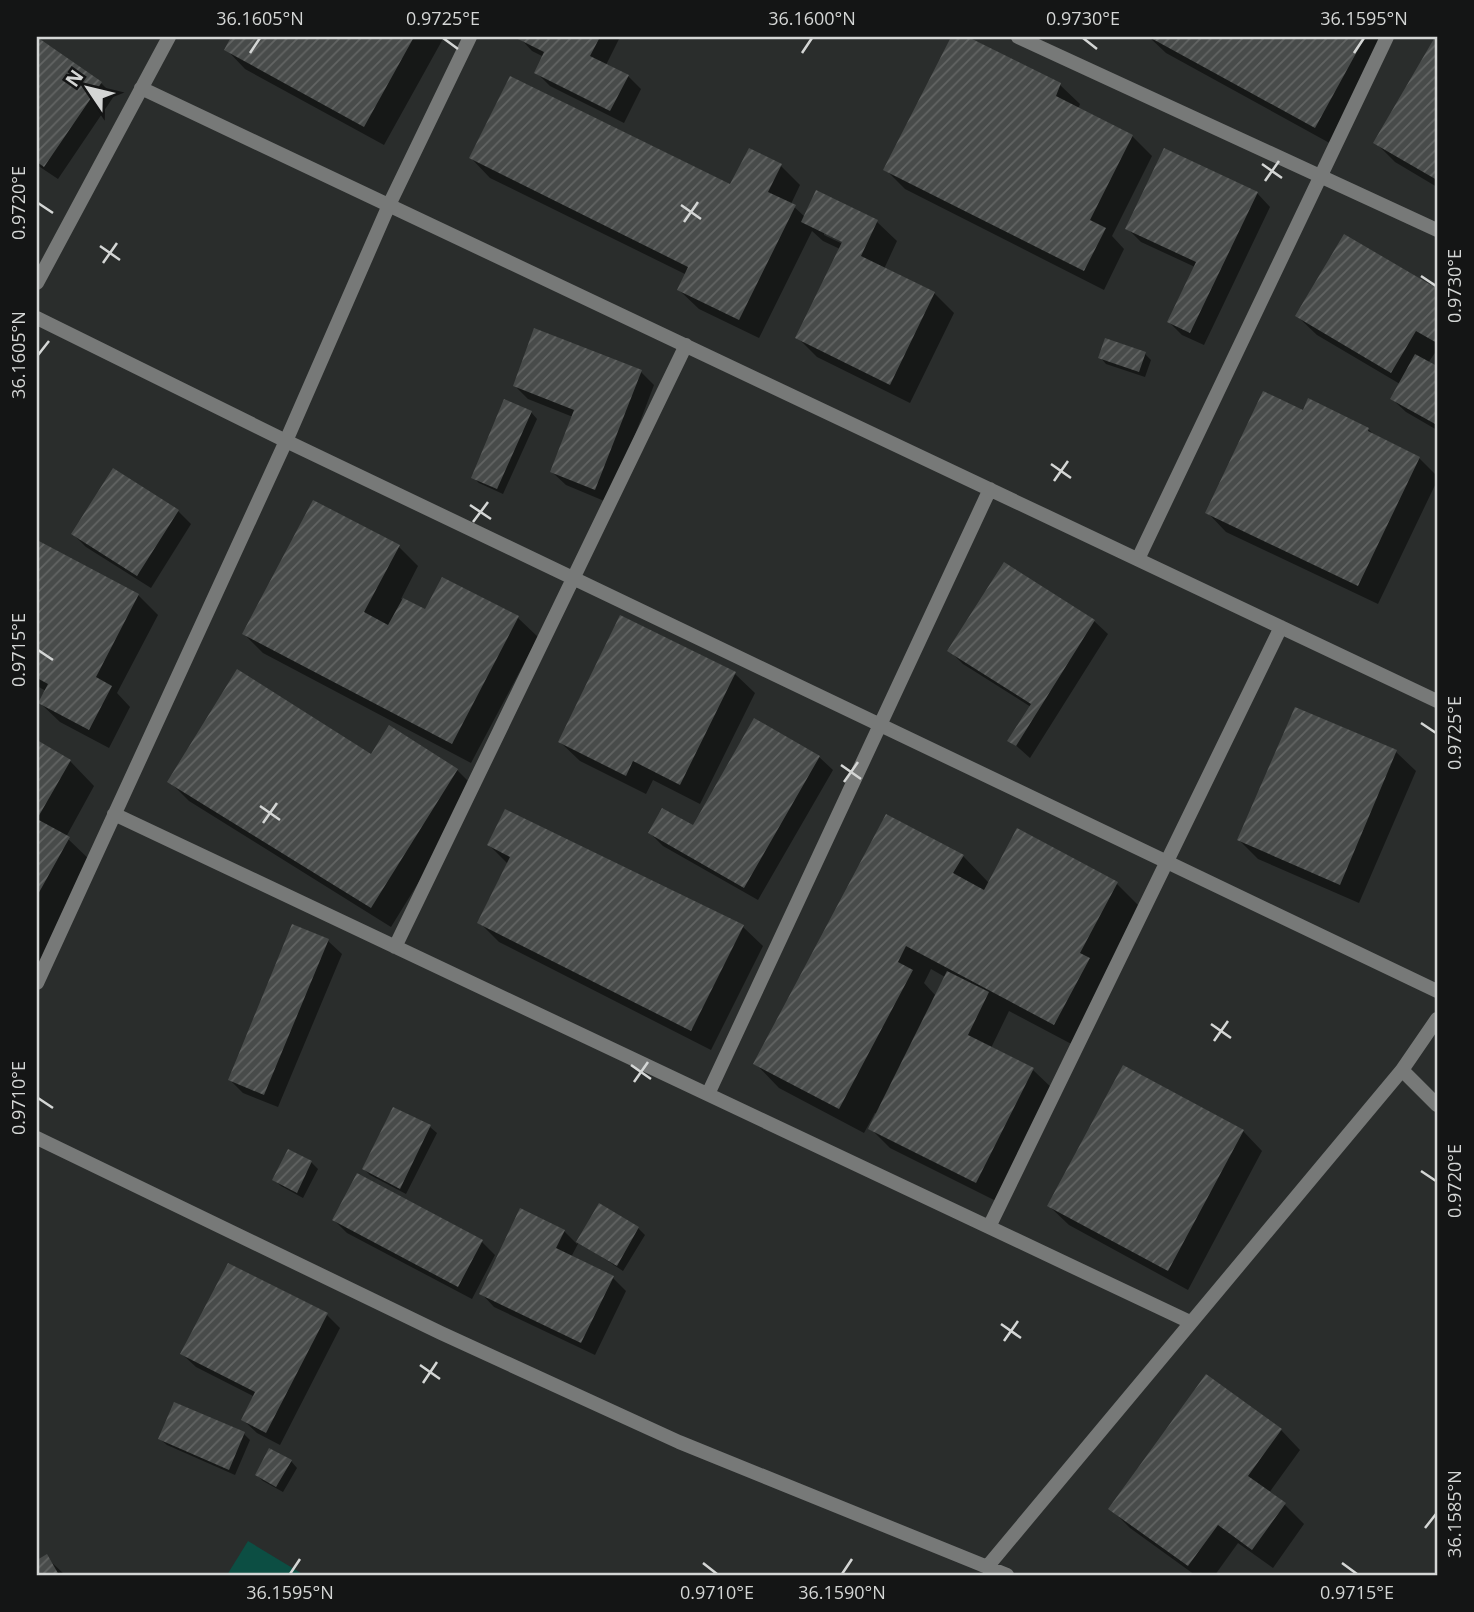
<svg xmlns="http://www.w3.org/2000/svg" width="1474" height="1612" font-family="'Open Sans',sans-serif">
<style>
.garden{fill:#0c4e43}
.shadow{fill:#0007;fill-rule:evenodd}
.building{fill:url(#building-hatch)}
.lines{fill:none;stroke-linecap:round;stroke-linejoin:round}
.minor{stroke:#777978;stroke-width:14}
.ticks{fill:none;stroke:#d4d6d5;stroke-width:2.5}
.neatline{fill:none;stroke:#d4d6d5;stroke-width:2.5}
.ticks-label{font-size:18px;text-anchor:middle;fill:#d4d6d5}
</style>
<defs>
<pattern id="building-hatch" width="6" height="6" patternUnits="userSpaceOnUse" patternTransform="scale(1.75)"><rect width="6" height="6" fill="#484b4a"/><path d="M-1 1l2-2M0 6l6-6M5 7l2-2" fill="none" stroke="#626463"/></pattern>
</defs>
<rect width="100%" height="100%" fill="#2a2d2c"/>
<path class="garden" d="M 248,1541 L 304,1575 L 227,1575 Z"/>
<path class="shadow" d="M 233,37 L 444,37 L 384,145 L 245,69 L 226,49 Z
M 519,37 L 620,37 L 606,65 L 628,76 L 641,89 L 624,123 L 550,86 L 536,72 L 544,57 L 532,51 Z
M 953,37 L 964,37 L 1060,85 L 1080,104 L 1078,109 L 1132,136 L 1152,156 L 1112,236 L 1124,249 L 1104,290 L 905,189 L 886,170 Z
M 1149,37 L 1395,37 L 1335,146 L 1166,53 Z
M 1437,37 L 1437,187 L 1395,162 L 1375,142 Z
M 37,39 L 101,83 L 114,96 L 58,179 L 37,165 Z
M 471,158 L 731,186 L 781,166 L 800,185 L 791,204 L 805,217 L 877,222 L 897,241 L 884,269 L 934,293 L 954,313 L 910,403 L 817,357 L 797,337 L 840,249 L 823,241 L 812,231 L 759,338 L 699,309 L 679,290 L 687,275 L 490,178 ZM 824,231 L 851,244 L 849,247 L 824,235 Z
M 1257,193 L 1270,207 L 1204,345 L 1182,335 L 1169,322 L 1195,267 L 1141,242 L 1127,228 Z
M 1434,285 L 1437,287 L 1437,350 L 1428,363 L 1437,368 L 1437,430 L 1406,412 L 1392,399 L 1400,384 L 1317,335 L 1297,316 L 1432,288 Z
M 1145,354 L 1151,360 L 1145,377 L 1106,364 L 1100,357 Z
M 641,372 L 654,385 L 609,503 L 566,485 L 552,472 L 573,417 L 528,399 L 515,386 Z
M 531,412 L 537,419 L 503,494 L 479,483 L 473,477 Z
M 1304,412 L 1368,429 L 1376,437 L 1419,458 L 1437,476 L 1437,481 L 1378,604 L 1226,532 L 1207,512 Z
M 178,511 L 191,524 L 151,588 L 86,547 L 73,534 Z
M 37,542 L 138,595 L 158,615 L 117,693 L 130,707 L 109,748 L 60,722 L 40,703 L 46,691 L 37,686 Z
M 399,547 L 418,566 L 401,599 L 425,612 L 443,579 L 518,618 L 538,637 L 471,763 L 263,653 L 244,634 Z
M 1094,621 L 1108,634 L 1030,758 L 1010,740 L 1031,707 L 963,664 L 950,651 Z
M 735,674 L 755,693 L 700,804 L 653,780 L 646,794 L 580,761 L 560,742 Z
M 37,742 L 70,761 L 94,786 L 66,837 L 93,863 L 37,965 Z
M 1396,752 L 1416,771 L 1359,903 L 1258,859 L 1239,840 Z
M 372,756 L 457,770 L 476,789 L 391,927 L 189,801 L 169,781 Z
M 819,757 L 833,770 L 758,900 L 663,846 L 650,833 L 694,827 Z
M 506,811 L 743,927 L 763,946 L 711,1050 L 499,942 L 479,922 L 508,864 L 489,845 Z
M 963,856 L 989,883 L 1117,884 L 1142,909 L 1079,1048 L 1009,1011 L 991,1048 L 1033,1070 L 1053,1089 L 996,1201 L 890,1148 L 870,1128 L 877,1114 L 875,1113 L 864,1133 L 779,1088 L 755,1063 ZM 931,969 L 945,977 L 936,996 L 924,983 Z
M 293,926 L 328,941 L 342,954 L 278,1107 L 243,1093 L 230,1080 Z
M 430,1127 L 437,1133 L 406,1194 L 370,1175 L 364,1169 Z
M 1243,1131 L 1262,1151 L 1188,1290 L 1069,1225 L 1049,1206 Z
M 311,1162 L 318,1169 L 303,1198 L 281,1186 L 274,1180 Z
M 599,1205 L 638,1228 L 645,1235 L 623,1271 L 579,1242 L 571,1257 L 613,1278 L 626,1291 L 595,1355 L 494,1307 L 481,1293 L 521,1210 L 564,1231 L 577,1244 Z
M 334,1220 L 482,1242 L 495,1255 L 472,1299 L 347,1233 Z
M 228,1265 L 327,1315 L 340,1328 L 280,1445 L 257,1433 L 243,1420 L 255,1397 L 196,1367 L 182,1354 Z
M 1281,1430 L 1300,1450 L 1269,1493 L 1285,1505 L 1304,1524 L 1273,1568 L 1238,1543 L 1215,1575 L 1195,1575 L 1130,1528 L 1110,1508 Z
M 244,1434 L 250,1440 L 235,1475 L 167,1445 L 160,1439 Z
M 291,1461 L 297,1468 L 283,1492 L 263,1481 L 257,1475 Z
M 46,1557 L 65,1575 L 37,1575 L 37,1562 Z"/>
<path class="building" d="M 37,37 L 102,82 L 44,167 L 37,162 Z
M 231,37 L 414,37 L 364,127 L 224,50 Z
M 514,37 L 600,37 L 590,56 L 629,75 L 610,111 L 534,73 L 544,52 Z
M 951,37 L 968,37 L 1061,83 L 1056,96 L 1133,135 L 1090,220 L 1106,228 L 1084,271 L 883,170 Z
M 1149,37 L 1365,37 L 1315,128 Z
M 1435,37 L 1437,37 L 1437,180 L 1373,143 Z
M 510,76 L 730,184 L 749,148 L 782,164 L 768,192 L 796,205 L 739,320 L 677,290 L 688,267 L 469,158 Z
M 1164,148 L 1258,192 L 1190,333 L 1167,322 L 1196,262 L 1125,229 Z
M 816,190 L 878,220 L 861,256 L 935,292 L 890,385 L 795,338 L 842,242 L 801,222 Z
M 1344,234 L 1431,285 L 1433,282 L 1437,285 L 1437,343 L 1416,331 L 1391,373 L 1295,316 Z
M 534,328 L 642,370 L 595,490 L 550,472 L 574,410 L 513,386 Z
M 1105,338 L 1146,352 L 1139,372 L 1098,358 Z
M 1415,354 L 1437,366 L 1437,425 L 1390,399 Z
M 1263,391 L 1303,410 L 1308,398 L 1369,428 L 1368,431 L 1420,457 L 1358,586 L 1205,513 Z
M 504,399 L 532,411 L 497,489 L 471,478 Z
M 113,468 L 179,510 L 137,576 L 71,534 Z
M 313,500 L 400,545 L 364,612 L 388,625 L 403,598 L 425,609 L 442,577 L 519,616 L 452,744 L 242,634 Z
M 37,540 L 139,594 L 96,677 L 112,686 L 89,730 L 38,703 L 48,684 L 37,678 Z
M 1004,562 L 1095,620 L 1016,746 L 1007,741 L 1031,704 L 947,651 Z
M 620,615 L 736,672 L 680,785 L 633,761 L 626,776 L 558,742 Z
M 237,669 L 371,754 L 389,725 L 458,769 L 371,908 L 167,782 Z
M 1295,707 L 1397,750 L 1340,885 L 1237,840 Z
M 754,718 L 820,756 L 744,888 L 648,833 L 662,808 L 693,825 Z
M 37,740 L 71,760 L 37,819 L 70,837 L 37,896 Z
M 505,809 L 744,925 L 691,1031 L 477,923 L 510,857 L 487,845 Z
M 886,814 L 964,855 L 953,873 L 984,890 L 1017,828 L 1118,882 L 1080,953 L 1090,958 L 1054,1025 L 906,946 L 898,962 L 913,970 L 839,1109 L 753,1064 Z
M 292,924 L 329,939 L 264,1095 L 228,1080 Z
M 947,971 L 989,992 L 968,1035 L 1034,1068 L 976,1183 L 868,1129 Z
M 1123,1065 L 1244,1130 L 1168,1271 L 1047,1206 Z
M 393,1107 L 431,1125 L 400,1189 L 362,1169 Z
M 288,1149 L 312,1161 L 297,1193 L 272,1180 Z
M 357,1173 L 483,1240 L 458,1287 L 332,1220 Z
M 599,1203 L 639,1227 L 617,1266 L 576,1242 Z
M 520,1208 L 565,1230 L 556,1248 L 614,1276 L 581,1343 L 479,1294 Z
M 228,1263 L 328,1313 L 266,1433 L 241,1420 L 255,1392 L 180,1354 Z
M 1206,1374 L 1282,1429 L 1248,1476 L 1286,1503 L 1252,1550 L 1218,1525 L 1188,1566 L 1108,1509 Z
M 174,1402 L 245,1432 L 229,1470 L 158,1439 Z
M 269,1448 L 292,1460 L 276,1487 L 255,1475 Z
M 47,1554 L 59,1575 L 37,1575 L 37,1560 Z"/>
<g class="lines">
<path class="minor" d="M 1018,37 L 1437,230
M 141,88 L 1437,701
M 37,283 L 169,37
M 37,318 L 286,441 L 1437,991
M 1138,559 L 1387,37
M 114,814 L 1190,1322
M 395,947 L 686,345
M 37,983 L 286,441 L 389,205 L 470,37
M 1402,1070 L 1437,1105
M 708,1094 L 990,489
M 37,1138 L 441,1333 L 679,1442 L 1007,1575
M 989,1227 L 1281,627
M 987,1567 L 1402,1070 L 1437,1019"/>
</g>
<path class="ticks" d="M 443,38 L 458,49M 1083,38 L 1097,49M 250,53 L 260,38M 802,53 L 812,38M 1354,53 L 1364,38M 1262,164 L 1282,178M 1265,181 L 1279,161M 38,203 L 53,213M 681,205 L 701,219M 684,222 L 698,202M 100,246 L 120,260M 103,263 L 117,243M 1421,276 L 1436,286M 38,355 L 49,341M 1051,464 L 1071,478M 1054,481 L 1068,461M 470,505 L 491,519M 473,522 L 488,502M 38,650 L 53,660M 1421,723 L 1436,733M 841,765 L 861,779M 844,782 L 858,762M 260,806 L 280,820M 263,823 L 277,803M 1211,1024 L 1231,1038M 1214,1041 L 1228,1021M 631,1065 L 651,1079M 634,1082 L 648,1062M 38,1098 L 53,1108M 1421,1171 L 1436,1181M 1001,1324 L 1021,1338M 1004,1341 L 1018,1321M 420,1365 L 440,1379M 423,1383 L 437,1362M 1425,1528 L 1436,1514M 703,1563 L 717,1574M 1342,1563 L 1357,1574M 290,1574 L 300,1559M 842,1574 L 852,1559"/>
<rect width="1474" height="1612" fill="none" stroke="#141515" stroke-width="77"/>
<g transform="translate(88 88) rotate(305)" stroke="#141515" stroke-width="5" paint-order="stroke">
<path d="M0-5L12 26L0 18L-12 26Z" fill="#d4d6d5"/>
<text y="-10" font-size="19" font-weight="bold" text-anchor="middle" fill="#d4d6d5">N</text>
</g>
<rect x="38" y="38" width="1398" height="1536" class="neatline"/>
<g class="ticks-label">
<text x="260" y="25">36.1605°N</text>
<text x="443" y="25">0.9725°E</text>
<text x="812" y="25">36.1600°N</text>
<text x="1083" y="25">0.9730°E</text>
<text x="1364" y="25">36.1595°N</text>
<text transform="translate(19 203) rotate(-90)" y="6">0.9720°E</text>
<text transform="translate(1455 286) rotate(-90)" y="6">0.9730°E</text>
<text transform="translate(19 355) rotate(-90)" y="6">36.1605°N</text>
<text transform="translate(19 650) rotate(-90)" y="6">0.9715°E</text>
<text transform="translate(1455 733) rotate(-90)" y="6">0.9725°E</text>
<text transform="translate(19 1098) rotate(-90)" y="6">0.9710°E</text>
<text transform="translate(1455 1181) rotate(-90)" y="6">0.9720°E</text>
<text transform="translate(1455 1514) rotate(-90)" y="6">36.1585°N</text>
<text x="290" y="1599">36.1595°N</text>
<text x="717" y="1599">0.9710°E</text>
<text x="842" y="1599">36.1590°N</text>
<text x="1357" y="1599">0.9715°E</text>
</g>
</svg>
